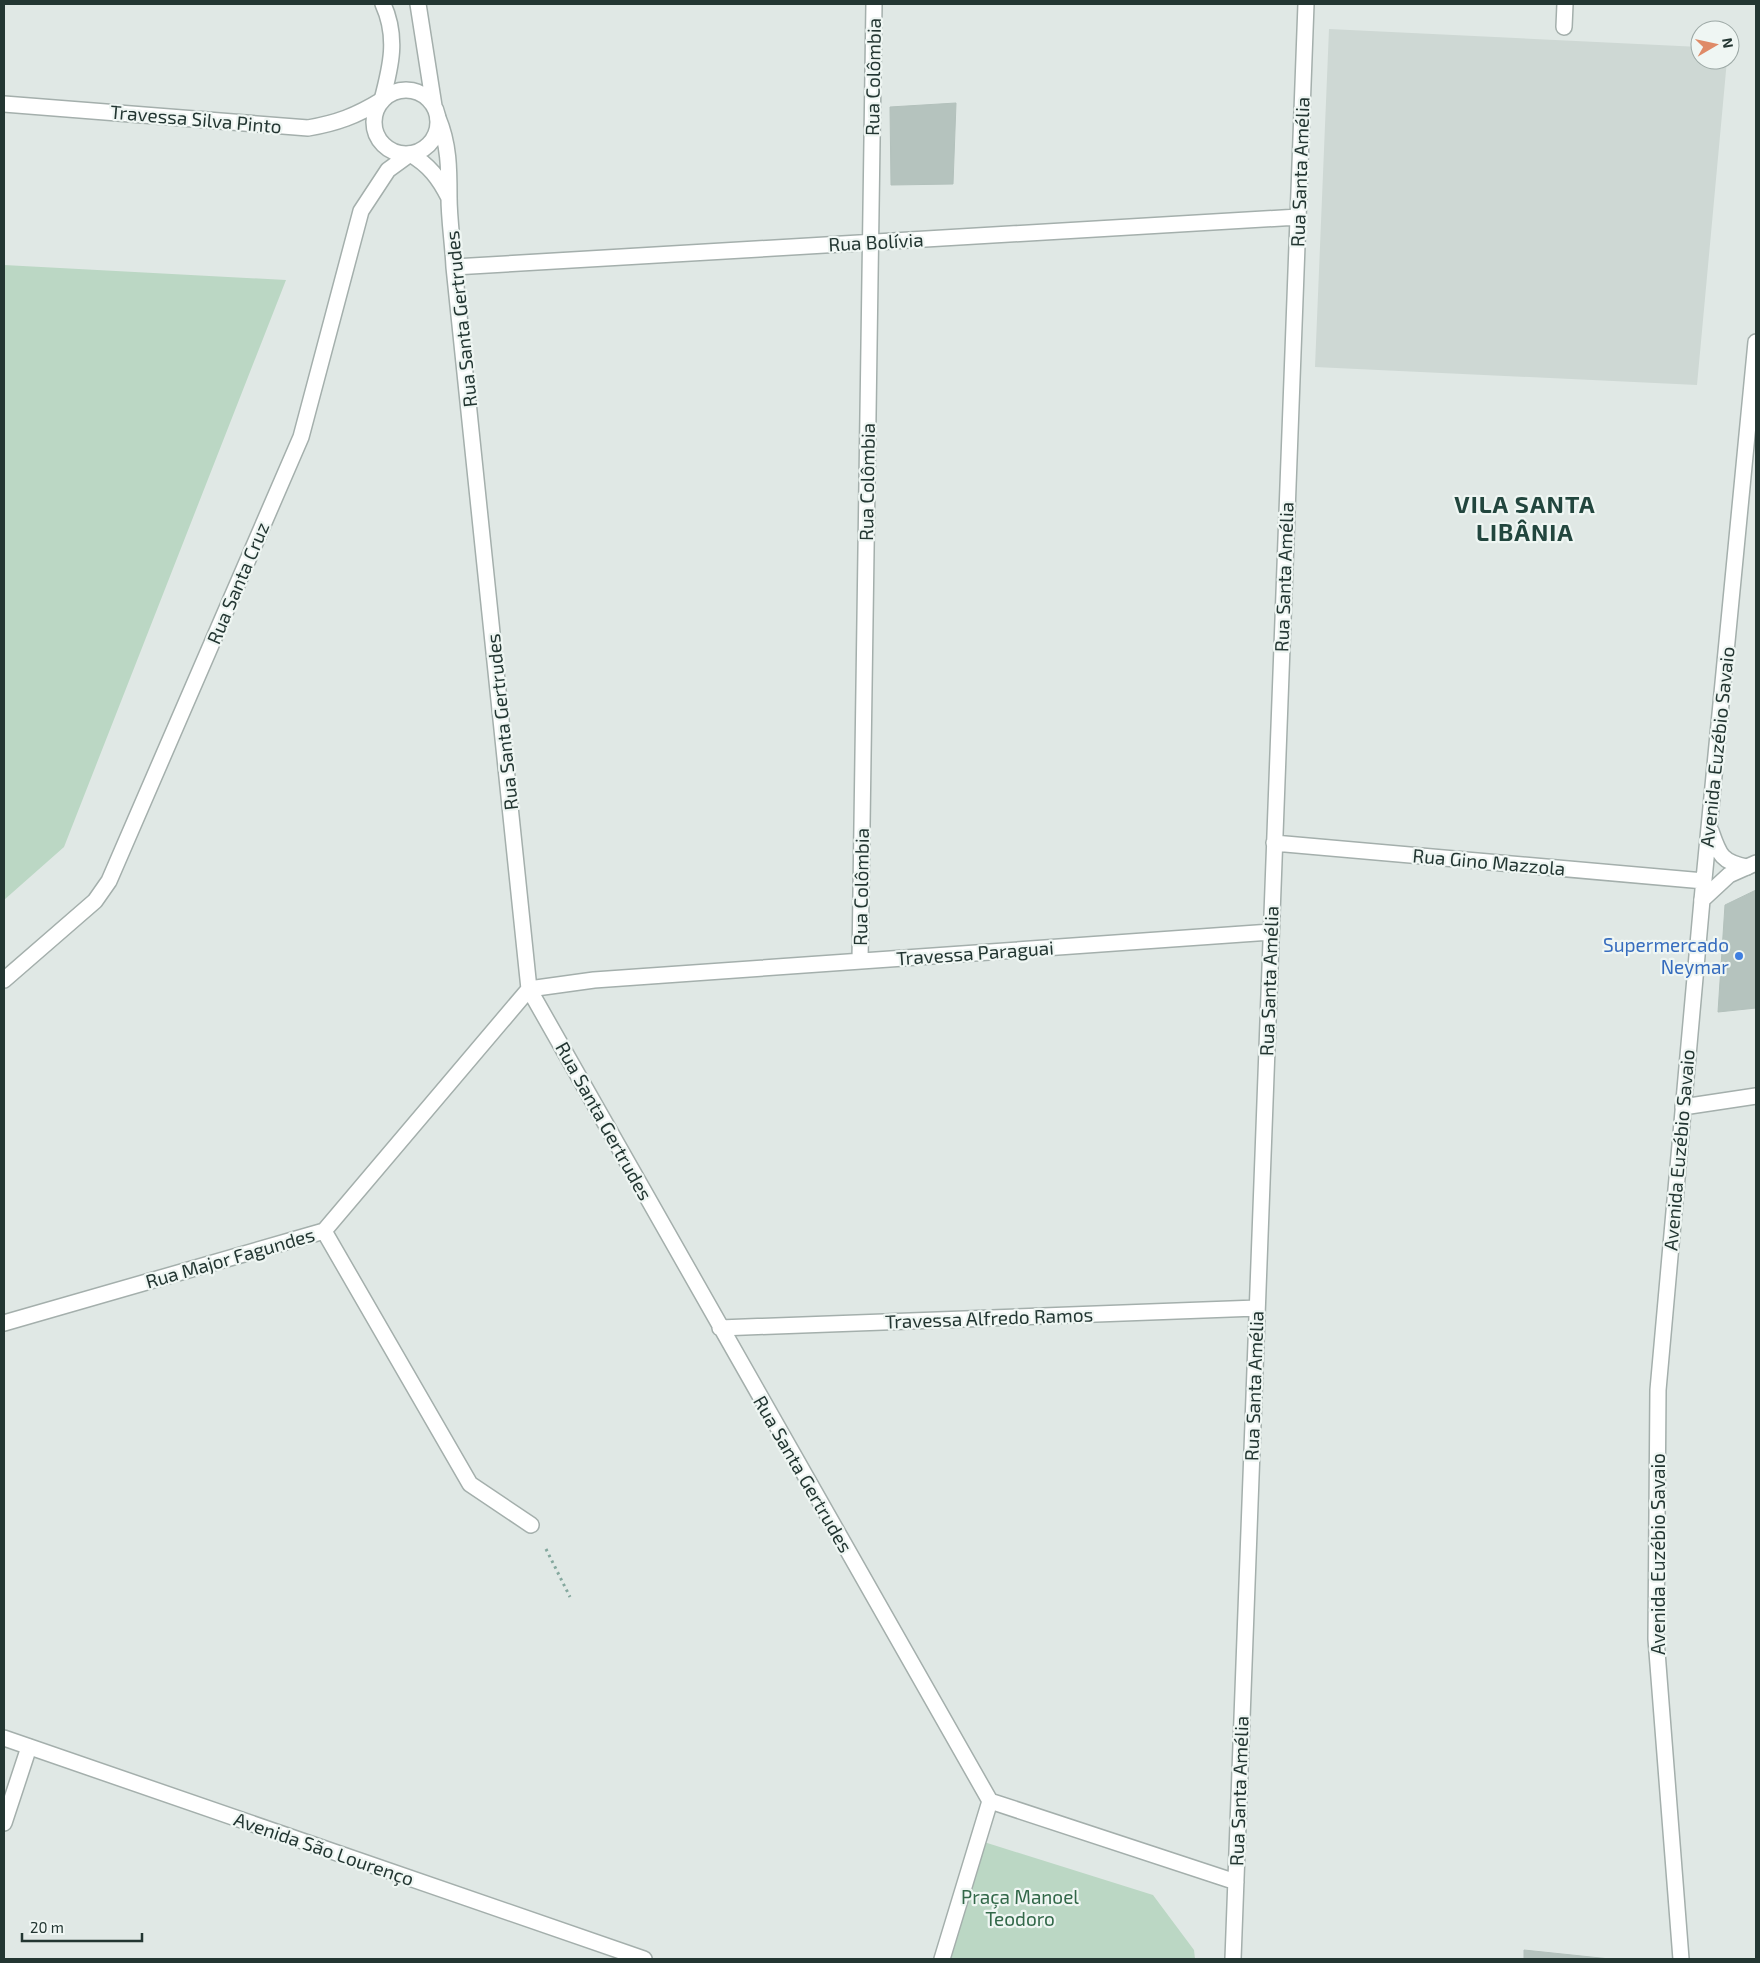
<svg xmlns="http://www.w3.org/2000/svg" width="1760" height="1963" font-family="'Exo 2',sans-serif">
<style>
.built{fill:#ced8d4}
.green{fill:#bbd7c4}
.building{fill:#b5c3be;stroke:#b3c1bc}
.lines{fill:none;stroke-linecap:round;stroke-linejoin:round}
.minor-casing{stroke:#a4afac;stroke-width:18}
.tertiary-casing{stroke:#a4afac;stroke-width:18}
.path{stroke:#84a89e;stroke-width:3;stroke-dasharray:2.5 4;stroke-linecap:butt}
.minor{stroke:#fff;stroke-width:15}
.tertiary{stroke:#fff;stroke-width:15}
.shop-dot{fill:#3f7fe0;stroke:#eff6f3;stroke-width:2}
.labels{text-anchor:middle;stroke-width:4.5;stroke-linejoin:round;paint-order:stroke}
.street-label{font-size:19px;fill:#233632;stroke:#eff6f3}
.shop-label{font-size:19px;fill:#366cbe;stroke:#eff6f3;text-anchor:end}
.park-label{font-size:19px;fill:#326849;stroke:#eff6f3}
.district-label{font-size:24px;font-weight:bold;letter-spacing:1px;fill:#22463e;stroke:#eff6f3}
</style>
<rect width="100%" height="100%" fill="#e0e8e5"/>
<path class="built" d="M 1329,29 L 1700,47 L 1700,60 L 1727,60 L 1697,385 L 1315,367 Z"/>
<path class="green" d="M 4,265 L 286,280 L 64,847 L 4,900 Z
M 984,1842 L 1153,1895 L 1194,1950 L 1195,1959 L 951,1959 Z"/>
<path class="building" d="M 956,103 L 953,184 L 891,185 L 890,107 Z
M 1756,890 L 1756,1008 L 1718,1012 L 1725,905 Z
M 1524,1950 L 1610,1959 L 1524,1959 Z"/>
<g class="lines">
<g class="minor-casing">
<path id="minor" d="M 1564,27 L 1565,4
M 382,100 C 391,66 398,37 383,4
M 438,118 C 449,144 449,169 449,197 C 449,220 453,244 454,267 L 529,989 L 990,1801 L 942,1959
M 410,154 C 429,165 439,178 449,198
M 454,267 L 1298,217
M 1711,831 C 1719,854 1721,862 1747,867
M 1274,843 L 1704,881
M 1702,900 L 1756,342
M 860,961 L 874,4
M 1683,1107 L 1756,1096
M 324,1231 L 470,1484 L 531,1525
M 4,1323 L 324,1231 L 529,989 L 594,980 L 1271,932
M 720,1328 L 1257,1308
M 990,1801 L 1236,1882
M 4,1823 L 29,1747
M 1233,1959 L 1306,4"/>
</g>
<g class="tertiary-casing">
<path id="tertiary" d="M 418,4 L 434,106
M374 122a32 32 0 1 1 64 0a32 32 0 1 1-64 0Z
M 4,104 L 308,128 C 337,123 356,116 382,100
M 4,980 L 95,901 L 109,881 L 301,437 L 361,211 L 388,170 L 410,154
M 4,1738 L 644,1959
M 1681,1959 L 1656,1639 L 1658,1390 L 1702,900 L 1729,875 L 1756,863"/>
</g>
<path class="path" d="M 546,1549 L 570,1597"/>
<use href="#minor" class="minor"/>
<use href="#tertiary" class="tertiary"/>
</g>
<circle class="shop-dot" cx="1739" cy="956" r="5"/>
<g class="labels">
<g class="street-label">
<text transform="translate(873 77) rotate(-89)" y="7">Rua Colômbia</text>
<text transform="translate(196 119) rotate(5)" y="7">Travessa Silva Pinto</text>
<text transform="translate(1300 172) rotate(-88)" y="7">Rua Santa Amélia</text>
<text transform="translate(876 242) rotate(-3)" y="7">Rua Bolívia</text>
<text transform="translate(461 319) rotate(-96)" y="7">Rua Santa Gertrudes</text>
<text transform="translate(867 482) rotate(-89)" y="7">Rua Colômbia</text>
<text transform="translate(1284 577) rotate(-88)" y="7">Rua Santa Amélia</text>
<text transform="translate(238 583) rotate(-67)" y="7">Rua Santa Cruz</text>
<text transform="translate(502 722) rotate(-96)" y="7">Rua Santa Gertrudes</text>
<text transform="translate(1717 747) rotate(-84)" y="7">Avenida Euzébio Savaio</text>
<text transform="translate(1489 862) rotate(5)" y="7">Rua Gino Mazzola</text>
<text transform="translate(861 887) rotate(-89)" y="7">Rua Colômbia</text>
<text transform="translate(975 953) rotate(-4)" y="7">Travessa Paraguai</text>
<text transform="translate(1269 981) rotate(-88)" y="7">Rua Santa Amélia</text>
<text transform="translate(604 1121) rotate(61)" y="7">Rua Santa Gertrudes</text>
<text transform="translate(1679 1150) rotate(-85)" y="7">Avenida Euzébio Savaio</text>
<text transform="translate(230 1258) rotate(-16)" y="7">Rua Major Fagundes</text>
<text transform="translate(989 1318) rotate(-2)" y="7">Travessa Alfredo Ramos</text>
<text transform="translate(1254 1386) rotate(-88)" y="7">Rua Santa Amélia</text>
<text transform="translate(803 1474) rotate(60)" y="7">Rua Santa Gertrudes</text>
<text transform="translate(1658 1554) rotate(-90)" y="7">Avenida Euzébio Savaio</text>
<text transform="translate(1239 1791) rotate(-88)" y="7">Rua Santa Amélia</text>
<text transform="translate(324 1849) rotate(19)" y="7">Avenida São Lourenço</text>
</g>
<g class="shop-label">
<text x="1729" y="952">Supermercado<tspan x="1729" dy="22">Neymar</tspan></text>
</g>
<g class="park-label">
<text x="1020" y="1904">Praça Manoel<tspan x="1020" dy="22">Teodoro</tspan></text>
</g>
<g class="district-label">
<text x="1525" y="513">VILA SANTA<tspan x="1525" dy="28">LIBÂNIA</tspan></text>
</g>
</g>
<rect width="1760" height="1963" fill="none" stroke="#233632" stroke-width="10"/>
<g transform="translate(1715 45) rotate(81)"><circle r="24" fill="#eff6f3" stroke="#9da9a6"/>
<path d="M0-4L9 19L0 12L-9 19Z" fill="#df8a67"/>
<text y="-8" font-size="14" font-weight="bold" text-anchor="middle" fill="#233632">N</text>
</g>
<path d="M22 1933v8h120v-8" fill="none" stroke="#233632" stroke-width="2.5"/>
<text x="30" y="1933" font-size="15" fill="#233632" stroke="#eff6f3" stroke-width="4" paint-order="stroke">20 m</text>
</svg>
